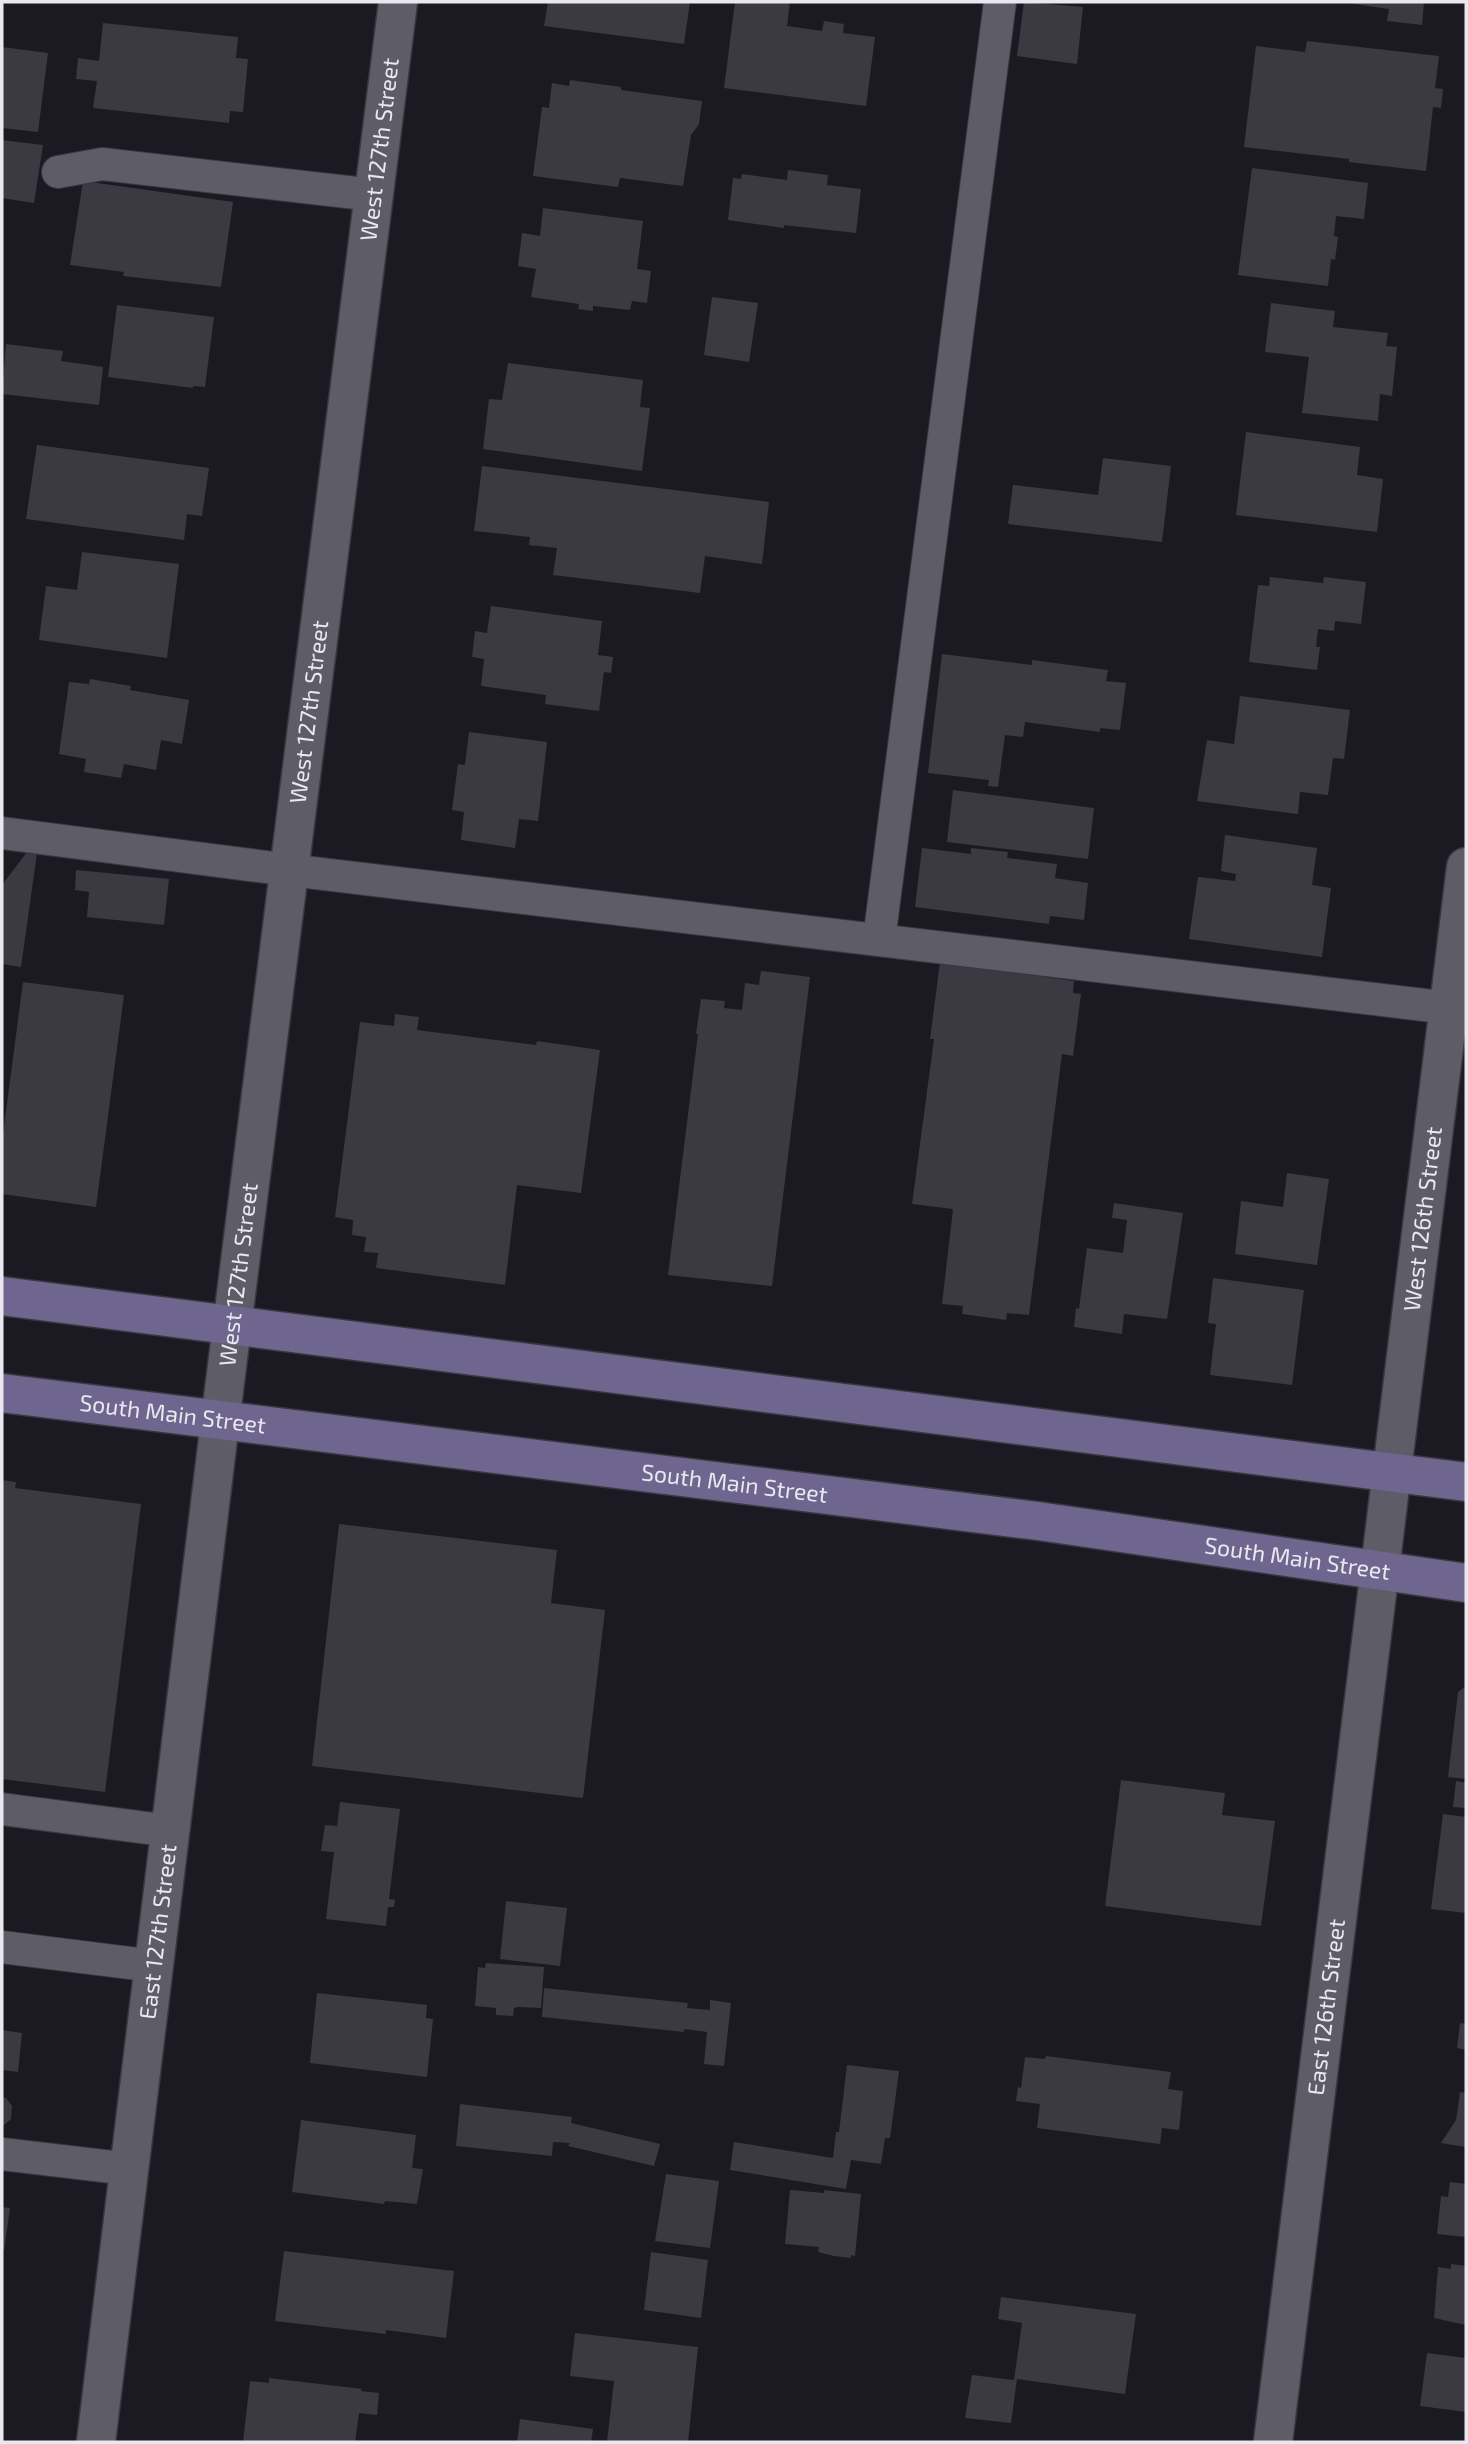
<svg xmlns="http://www.w3.org/2000/svg" width="1468" height="2444" font-family="'Exo 2',sans-serif">
<style>
.building{fill:#3b3a43}
.lines{fill:none;stroke-linecap:round;stroke-linejoin:round}
.service-casing{stroke:#38383e;stroke-width:34}
.minor-casing{stroke:#38383e;stroke-width:41}
.secondary-casing{stroke:#38383e;stroke-width:41}
.service{stroke:#5e5d67;stroke-width:32}
.minor{stroke:#5e5d67;stroke-width:38}
.secondary{stroke:#6e668f;stroke-width:38}
.labels{text-anchor:middle;stroke-width:7;stroke-linejoin:round;paint-order:stroke}
.street-label{font-size:23px;fill:#e9e8ee;stroke:#060609}
</style>
<rect width="100%" height="100%" fill="#1b1a22"/>
<path class="building" d="M 548,2 L 690,2 L 684,44 L 544,26 Z
M 735,2 L 790,2 L 787,26 L 822,31 L 824,21 L 844,24 L 843,33 L 875,37 L 866,106 L 724,88 Z
M 1024,2 L 1083,7 L 1077,64 L 1017,56 Z
M 1341,2 L 1424,2 L 1422,25 L 1387,21 L 1389,9 Z
M 103,23 L 238,37 L 236,58 L 248,59 L 243,112 L 230,111 L 229,123 L 93,108 L 97,81 L 76,79 L 78,58 L 99,61 Z
M 1307,41 L 1439,56 L 1435,88 L 1443,89 L 1441,108 L 1433,107 L 1426,171 L 1349,162 L 1349,159 L 1244,147 L 1256,46 L 1305,52 Z
M 2,47 L 48,53 L 38,132 L 2,128 Z
M 570,80 L 621,87 L 621,90 L 702,101 L 699,124 L 691,135 L 683,186 L 620,178 L 618,187 L 533,176 L 542,107 L 549,108 L 552,83 L 569,86 Z
M 2,140 L 43,145 L 34,203 L 2,198 Z
M 1252,168 L 1368,183 L 1364,219 L 1336,216 L 1334,236 L 1338,237 L 1335,260 L 1331,259 L 1328,286 L 1238,275 Z
M 788,170 L 828,175 L 827,185 L 861,189 L 856,233 L 784,225 L 784,228 L 728,220 L 733,178 L 741,179 L 742,174 L 787,180 Z
M 83,181 L 233,202 L 221,287 L 123,276 L 124,272 L 70,265 Z
M 543,208 L 643,221 L 637,269 L 651,271 L 647,303 L 632,301 L 630,310 L 593,306 L 593,311 L 578,309 L 579,304 L 531,297 L 536,269 L 518,266 L 522,233 L 540,236 Z
M 712,297 L 758,303 L 749,362 L 704,355 Z
M 1271,303 L 1335,311 L 1333,327 L 1388,333 L 1386,346 L 1397,347 L 1392,396 L 1380,394 L 1378,421 L 1302,413 L 1309,357 L 1265,352 Z
M 117,305 L 214,317 L 205,387 L 193,386 L 193,388 L 108,377 Z
M 6,344 L 63,351 L 61,361 L 103,367 L 99,405 L 2,394 Z
M 508,363 L 643,380 L 640,407 L 650,408 L 642,471 L 483,449 L 489,399 L 502,400 Z
M 1246,432 L 1360,447 L 1357,475 L 1383,479 L 1377,532 L 1236,515 Z
M 37,445 L 209,468 L 202,516 L 187,514 L 184,540 L 26,519 Z
M 1103,458 L 1171,466 L 1162,542 L 1008,524 L 1013,485 L 1098,495 Z
M 482,466 L 769,502 L 762,564 L 705,556 L 700,593 L 553,575 L 557,548 L 529,545 L 530,537 L 474,531 Z
M 82,552 L 179,564 L 167,658 L 39,640 L 46,586 L 77,590 Z
M 1270,577 L 1323,583 L 1324,577 L 1366,582 L 1361,624 L 1335,621 L 1334,631 L 1318,629 L 1316,647 L 1320,647 L 1317,670 L 1249,662 L 1258,585 L 1269,586 Z
M 491,606 L 602,621 L 598,655 L 613,657 L 611,673 L 604,672 L 599,711 L 545,704 L 546,695 L 481,686 L 484,659 L 472,657 L 475,631 L 487,633 Z
M 942,654 L 1032,665 L 1032,660 L 1108,670 L 1106,681 L 1126,683 L 1120,730 L 1100,728 L 1100,732 L 1025,722 L 1023,737 L 1005,735 L 998,787 L 988,786 L 989,780 L 928,773 Z
M 90,679 L 131,686 L 130,690 L 189,700 L 182,744 L 161,740 L 156,770 L 124,764 L 121,778 L 84,772 L 86,759 L 59,754 L 69,682 L 89,684 Z
M 1240,696 L 1350,710 L 1344,759 L 1333,758 L 1328,795 L 1300,792 L 1298,814 L 1197,801 L 1207,740 L 1234,744 Z
M 469,732 L 547,742 L 538,821 L 519,819 L 515,848 L 461,840 L 464,812 L 452,810 L 458,764 L 465,765 Z
M 953,790 L 1094,808 L 1088,859 L 947,842 Z
M 1225,835 L 1317,848 L 1312,885 L 1331,888 L 1322,957 L 1189,939 L 1198,877 L 1235,881 L 1236,874 L 1221,871 Z
M 922,848 L 971,854 L 971,848 L 1008,852 L 1007,858 L 1057,864 L 1055,878 L 1088,883 L 1084,920 L 1050,916 L 1049,924 L 915,907 Z
M 27,852 L 37,853 L 21,967 L 2,964 L 2,885 Z
M 76,870 L 169,879 L 164,925 L 87,917 L 89,892 L 75,890 Z
M 940,962 L 1074,981 L 1073,993 L 1081,994 L 1073,1056 L 1062,1054 L 1029,1315 L 1007,1313 L 1006,1320 L 962,1314 L 963,1306 L 942,1304 L 953,1209 L 912,1204 L 934,1039 L 930,1039 Z
M 761,971 L 810,977 L 772,1286 L 668,1275 L 698,1034 L 696,1034 L 701,999 L 725,1001 L 724,1008 L 742,1010 L 745,983 L 759,985 Z
M 23,982 L 124,995 L 96,1207 L 2,1194 L 2,1142 Z
M 395,1014 L 419,1017 L 417,1030 L 536,1045 L 537,1041 L 600,1050 L 581,1193 L 517,1185 L 505,1285 L 376,1268 L 378,1253 L 364,1252 L 366,1237 L 352,1235 L 353,1220 L 335,1217 L 360,1022 L 394,1026 Z
M 1287,1173 L 1329,1179 L 1317,1265 L 1235,1254 L 1241,1201 L 1283,1207 Z
M 1114,1203 L 1183,1213 L 1167,1319 L 1124,1314 L 1122,1334 L 1074,1327 L 1076,1308 L 1079,1309 L 1087,1248 L 1123,1253 L 1127,1220 L 1112,1218 Z
M 1213,1278 L 1304,1290 L 1292,1385 L 1210,1375 L 1216,1324 L 1208,1323 Z
M 2,1480 L 16,1482 L 15,1488 L 141,1504 L 105,1792 L 2,1779 Z
M 339,1524 L 557,1550 L 551,1603 L 605,1610 L 583,1798 L 312,1766 Z
M 1466,1686 L 1466,1779 L 1448,1777 L 1458,1692 Z
M 1121,1780 L 1225,1793 L 1222,1815 L 1275,1821 L 1261,1926 L 1105,1906 Z
M 1456,1781 L 1466,1783 L 1466,1808 L 1453,1807 Z
M 340,1802 L 400,1809 L 389,1899 L 395,1900 L 394,1907 L 388,1907 L 386,1926 L 326,1919 L 334,1852 L 321,1851 L 325,1825 L 337,1826 Z
M 1443,1814 L 1466,1817 L 1466,1913 L 1431,1909 Z
M 506,1901 L 567,1908 L 560,1966 L 500,1959 Z
M 486,1963 L 544,1967 L 541,2008 L 518,2007 L 514,2008 L 513,2016 L 496,2015 L 496,2008 L 475,2006 L 478,1967 L 485,1968 Z
M 544,1988 L 688,2003 L 687,2008 L 710,2010 L 710,2000 L 731,2003 L 724,2066 L 704,2064 L 707,2032 L 684,2029 L 684,2032 L 542,2017 Z
M 317,1993 L 427,2005 L 426,2018 L 433,2019 L 427,2077 L 310,2063 Z
M 1460,2023 L 1466,2024 L 1466,2050 L 1457,2048 Z
M 2,2030 L 22,2033 L 18,2072 L 2,2070 Z
M 1046,2056 L 1171,2072 L 1168,2089 L 1183,2091 L 1179,2130 L 1162,2128 L 1160,2144 L 1037,2128 L 1040,2104 L 1016,2101 L 1018,2087 L 1021,2088 L 1025,2057 L 1045,2059 Z
M 847,2065 L 899,2071 L 890,2138 L 885,2138 L 881,2164 L 851,2160 L 846,2189 L 730,2170 L 734,2142 L 833,2158 L 836,2132 L 839,2132 Z
M 1460,2092 L 1466,2093 L 1466,2147 L 1441,2143 L 1456,2120 Z
M 2,2097 L 6,2098 L 12,2106 L 11,2119 L 2,2127 Z
M 460,2104 L 572,2117 L 571,2123 L 660,2144 L 654,2166 L 568,2146 L 570,2143 L 553,2142 L 552,2156 L 456,2146 Z
M 301,2120 L 416,2135 L 412,2168 L 423,2169 L 417,2204 L 385,2201 L 384,2204 L 292,2192 Z
M 666,2174 L 719,2181 L 710,2248 L 655,2241 Z
M 1450,2182 L 1466,2184 L 1466,2237 L 1437,2234 L 1441,2196 L 1448,2197 Z
M 790,2190 L 824,2193 L 824,2190 L 861,2194 L 855,2256 L 851,2255 L 851,2258 L 834,2256 L 818,2252 L 819,2247 L 785,2244 Z
M 2,2207 L 10,2208 L 4,2251 L 2,2250 Z
M 284,2251 L 454,2271 L 446,2338 L 386,2330 L 386,2334 L 275,2321 Z
M 651,2252 L 708,2260 L 701,2318 L 644,2310 Z
M 1451,2264 L 1466,2266 L 1466,2325 L 1434,2318 L 1438,2267 L 1451,2269 Z
M 1001,2297 L 1136,2314 L 1125,2394 L 1017,2379 L 1011,2423 L 965,2418 L 972,2375 L 1014,2380 L 1022,2323 L 998,2319 Z
M 575,2333 L 698,2347 L 688,2442 L 607,2442 L 614,2381 L 570,2376 Z
M 1427,2353 L 1466,2358 L 1466,2412 L 1420,2406 Z
M 269,2378 L 362,2389 L 361,2391 L 379,2393 L 377,2415 L 359,2413 L 355,2442 L 243,2442 L 250,2381 L 269,2383 Z
M 520,2419 L 593,2429 L 591,2442 L 517,2442 Z"/>
<g class="lines">
<g class="service-casing">
<path id="service" d="M 58,172 L 102,164 L 374,195
M 2,833 L 289,870 L 1466,1010
M 879,940 L 1000,2
M 2,1809 L 170,1831
M 2,1947 L 154,1966
M 2,2154 L 129,2169"/>
</g>
<g class="minor-casing">
<g id="minor">
<path id="s1" d="M 96,2442 L 220,1422 L 398,2"/>
<path id="s2" d="M 1273,2442 L 1466,867"/>
</g>
</g>
<g class="secondary-casing">
<g id="secondary">
<path d="M 2,1296 L 1466,1482"/>
<path id="s3" d="M 2,1393 L 1038,1521 L 1466,1583"/>
</g>
</g>
<use href="#service" class="service"/>
<use href="#minor" class="minor"/>
<use href="#secondary" class="secondary"/>
</g>
<g class="labels">
<g class="street-label">
<text dy="8" stroke="none"><textPath href="#s1" startOffset="2310">West 127th Street</textPath></text>
<text dy="8" stroke="none"><textPath href="#s1" startOffset="1743">West 127th Street</textPath></text>
<text dy="8" stroke="none"><textPath href="#s2" startOffset="1232">West 126th Street</textPath></text>
<text dy="8" stroke="none"><textPath href="#s1" startOffset="1176">West 127th Street</textPath></text>
<text dy="8" stroke="none"><textPath href="#s3" startOffset="172">South Main Street</textPath></text>
<text dy="8" stroke="none"><textPath href="#s3" startOffset="738">South Main Street</textPath></text>
<text dy="8" stroke="none"><textPath href="#s3" startOffset="1306">South Main Street</textPath></text>
<text dy="8" stroke="none"><textPath href="#s1" startOffset="514">East 127th Street</textPath></text>
<text dy="8" stroke="none"><textPath href="#s2" startOffset="438">East 126th Street</textPath></text>
</g>
</g>
<rect width="1468" height="2444" fill="none" stroke="#e9e8ee" stroke-width="7"/>
</svg>
